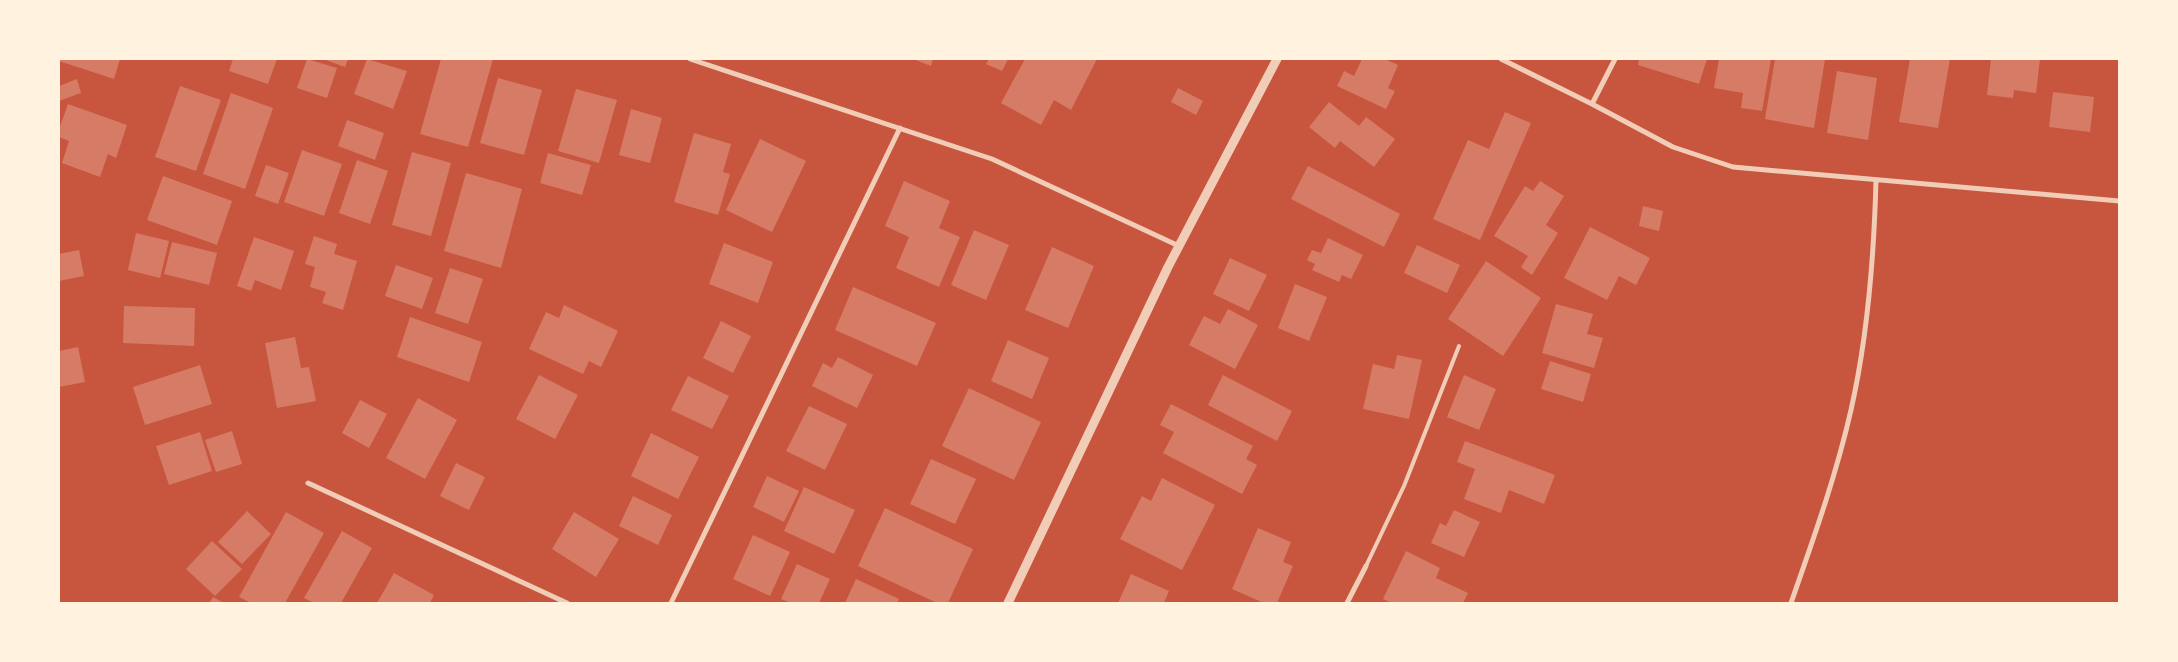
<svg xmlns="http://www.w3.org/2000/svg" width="2178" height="662" font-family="'Asap Condensed',sans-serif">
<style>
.building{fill:#d67c66}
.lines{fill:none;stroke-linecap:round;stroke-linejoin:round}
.service{stroke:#f1ccb7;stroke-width:4}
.minor{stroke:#f1ccb7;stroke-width:5}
.tertiary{stroke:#f1ccb7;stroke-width:9}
</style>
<rect width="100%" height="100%" fill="#c8553d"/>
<path class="building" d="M 59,59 L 120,59 L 114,79 L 59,61 Z
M 233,59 L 277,59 L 268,84 L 229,71 Z
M 307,59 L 337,68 L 327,98 L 297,88 Z
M 323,59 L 348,59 L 345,67 Z
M 367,59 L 407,71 L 393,109 L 354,94 Z
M 441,59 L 493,59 L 468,147 L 420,134 Z
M 913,59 L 933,59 L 931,66 Z
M 989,59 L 1008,59 L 1002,71 L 986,64 Z
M 1025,59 L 1097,59 L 1071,110 L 1054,100 L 1041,125 L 1001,103 Z
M 1362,59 L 1385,59 L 1398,65 L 1388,88 L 1395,91 L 1386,109 L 1337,86 L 1344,71 L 1354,76 Z
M 1639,59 L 1707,59 L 1699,84 L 1638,65 Z
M 1719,59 L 1771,59 L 1762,111 L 1741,108 L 1743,93 L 1714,88 Z
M 1775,59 L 1825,59 L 1814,128 L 1765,119 Z
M 1910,59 L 1950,59 L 1938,128 L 1899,122 Z
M 1991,59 L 2040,59 L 2036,93 L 2014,90 L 2013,98 L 1987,95 Z
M 1837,71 L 1877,78 L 1868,140 L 1827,133 Z
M 498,78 L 542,90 L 524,155 L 480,143 Z
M 77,79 L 81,93 L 59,101 L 59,86 Z
M 180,86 L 221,100 L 196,171 L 155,157 Z
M 1178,88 L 1203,101 L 1196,115 L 1171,102 Z
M 576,89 L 617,100 L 599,163 L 558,151 Z
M 2053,92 L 2094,97 L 2090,132 L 2049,127 Z
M 231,93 L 273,108 L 245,189 L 203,174 Z
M 1329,102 L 1359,126 L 1366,117 L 1395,139 L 1374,167 L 1340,141 L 1335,148 L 1309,127 Z
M 68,104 L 127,125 L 116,158 L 108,154 L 100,177 L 62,163 L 69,141 L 59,137 L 59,129 Z
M 631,109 L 662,118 L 650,163 L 619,155 Z
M 1505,112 L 1531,123 L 1480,240 L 1433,219 L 1468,140 L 1489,149 Z
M 347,120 L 384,133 L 375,160 L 338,146 Z
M 694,133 L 731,144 L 723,172 L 730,174 L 718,215 L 674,202 Z
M 760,139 L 806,161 L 772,232 L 726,210 Z
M 302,150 L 342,164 L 324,216 L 284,202 Z
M 412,152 L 451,163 L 431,236 L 392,225 Z
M 548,153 L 591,165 L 582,195 L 540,183 Z
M 357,160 L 388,171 L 370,224 L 339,213 Z
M 266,165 L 289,173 L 278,204 L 255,196 Z
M 1308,166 L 1400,214 L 1384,247 L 1291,199 Z
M 466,173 L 522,189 L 501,268 L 444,251 Z
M 163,176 L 232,201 L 217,245 L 147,220 Z
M 904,181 L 950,201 L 939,228 L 960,237 L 939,287 L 896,268 L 909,237 L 885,226 Z
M 1540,181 L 1564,196 L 1546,225 L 1558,233 L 1532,275 L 1521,267 L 1528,256 L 1494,236 L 1525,186 L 1533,191 Z
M 1643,206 L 1663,211 L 1659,231 L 1639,226 Z
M 1590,227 L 1650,258 L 1636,285 L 1619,276 L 1607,300 L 1564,278 Z
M 974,230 L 1009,245 L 986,300 L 951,285 Z
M 136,233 L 169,241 L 160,278 L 128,270 Z
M 314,236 L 337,244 L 334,254 L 357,261 L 343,310 L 322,303 L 326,292 L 310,287 L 315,267 L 305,264 Z
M 254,237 L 294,251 L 281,290 L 255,280 L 251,291 L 237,286 Z
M 1328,238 L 1363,255 L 1351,279 L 1342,275 L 1339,282 L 1312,270 L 1315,264 L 1307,260 L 1312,250 L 1321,253 Z
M 172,242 L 217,253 L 209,285 L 164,274 Z
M 724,243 L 773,262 L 758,303 L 709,284 Z
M 1417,245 L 1460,265 L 1447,293 L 1404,273 Z
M 1052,247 L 1094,266 L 1068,328 L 1025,310 Z
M 79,250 L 84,276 L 59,281 L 59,254 Z
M 1230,258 L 1267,275 L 1249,311 L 1213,294 Z
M 1486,261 L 1541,298 L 1503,356 L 1448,319 Z
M 396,265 L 433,278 L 422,309 L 385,296 Z
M 450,268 L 483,279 L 468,324 L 435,313 Z
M 1295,284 L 1327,297 L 1309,341 L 1278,328 Z
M 853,287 L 936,323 L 917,366 L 835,330 Z
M 1556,304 L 1593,314 L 1587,334 L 1603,338 L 1594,368 L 1542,353 Z
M 564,305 L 618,331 L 601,367 L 589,361 L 583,374 L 529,349 L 546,312 L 559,318 Z
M 124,306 L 195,308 L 194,346 L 123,343 Z
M 1228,309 L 1258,325 L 1235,369 L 1189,345 L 1204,316 L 1220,324 Z
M 410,317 L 482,342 L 469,382 L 397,357 Z
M 721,321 L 751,336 L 733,373 L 703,358 Z
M 295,337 L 301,368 L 309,367 L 316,401 L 277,408 L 265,343 Z
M 1008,340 L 1049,358 L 1032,399 L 991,381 Z
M 78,347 L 85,382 L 59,387 L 59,351 Z
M 1397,355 L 1422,360 L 1409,419 L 1363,409 L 1373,364 L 1394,369 Z
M 838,357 L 873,375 L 857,408 L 812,386 L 823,363 L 832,368 Z
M 1550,361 L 1591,374 L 1583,402 L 1541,389 Z
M 200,365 L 212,404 L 145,425 L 133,387 Z
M 539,375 L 578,395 L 555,439 L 516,419 Z
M 1223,375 L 1292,411 L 1277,441 L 1208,405 Z
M 1464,375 L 1496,389 L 1479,430 L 1447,417 Z
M 688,376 L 729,396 L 712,429 L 671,410 Z
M 969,388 L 1041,422 L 1014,480 L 942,446 Z
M 418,398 L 457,420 L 425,479 L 386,458 Z
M 360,400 L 387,414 L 369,448 L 342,433 Z
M 1171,404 L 1253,446 L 1246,459 L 1257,465 L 1242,494 L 1163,453 L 1174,432 L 1160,425 Z
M 809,406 L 847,424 L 825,470 L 786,451 Z
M 232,431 L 242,464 L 216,472 L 205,440 Z
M 200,432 L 212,471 L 169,485 L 156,446 Z
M 651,433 L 699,457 L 678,499 L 631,476 Z
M 1465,441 L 1555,475 L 1544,504 L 1509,490 L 1501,513 L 1464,499 L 1475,469 L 1457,462 Z
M 931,459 L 976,479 L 955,524 L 910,504 Z
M 456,463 L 485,477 L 469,510 L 440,496 Z
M 767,476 L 799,491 L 784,522 L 753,507 Z
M 1162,478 L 1215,505 L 1182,570 L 1120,539 L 1142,496 L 1151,501 Z
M 804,487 L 855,510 L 834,554 L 784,531 Z
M 633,496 L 672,515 L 658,545 L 619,526 Z
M 885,508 L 973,549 L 948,603 L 937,603 L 858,566 Z
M 1454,510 L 1480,522 L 1464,557 L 1431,543 L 1440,523 L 1446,526 Z
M 247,511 L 271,534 L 242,564 L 218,542 Z
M 286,512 L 324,533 L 285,603 L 251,603 L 239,597 Z
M 574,512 L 619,539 L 596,577 L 552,549 Z
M 1258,528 L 1291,542 L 1283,562 L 1293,566 L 1277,603 L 1264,603 L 1232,589 Z
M 342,531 L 372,548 L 341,603 L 314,603 L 304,598 Z
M 753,535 L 790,552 L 770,596 L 733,579 Z
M 212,541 L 242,569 L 215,596 L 186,569 Z
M 1406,551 L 1440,568 L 1436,578 L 1468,593 L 1463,603 L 1392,603 L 1383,599 Z
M 797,564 L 830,579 L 819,603 L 791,603 L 781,599 Z
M 394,573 L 434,595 L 430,603 L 377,603 Z
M 1131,574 L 1169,591 L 1164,603 L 1118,603 Z
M 856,579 L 899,599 L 897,603 L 845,603 Z
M 213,597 L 224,603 L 209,603 Z"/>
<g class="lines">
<path class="service" d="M 1366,566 L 1404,486 L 1459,346"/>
<path class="minor" d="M 690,59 L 992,159 L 1179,246
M 1501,59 L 1592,104 L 1673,147 L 1733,167 L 2119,201
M 1592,104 L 1615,59
M 308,483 L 567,603
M 671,603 L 900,128
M 1347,603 L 1366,566
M 1791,603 C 1813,540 1836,476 1851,410 C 1868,335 1874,257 1876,180"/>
<path class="tertiary" d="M 1008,603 L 1168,267 L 1277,59"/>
</g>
<rect width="2178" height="662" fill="none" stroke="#fff3e0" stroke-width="120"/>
</svg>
